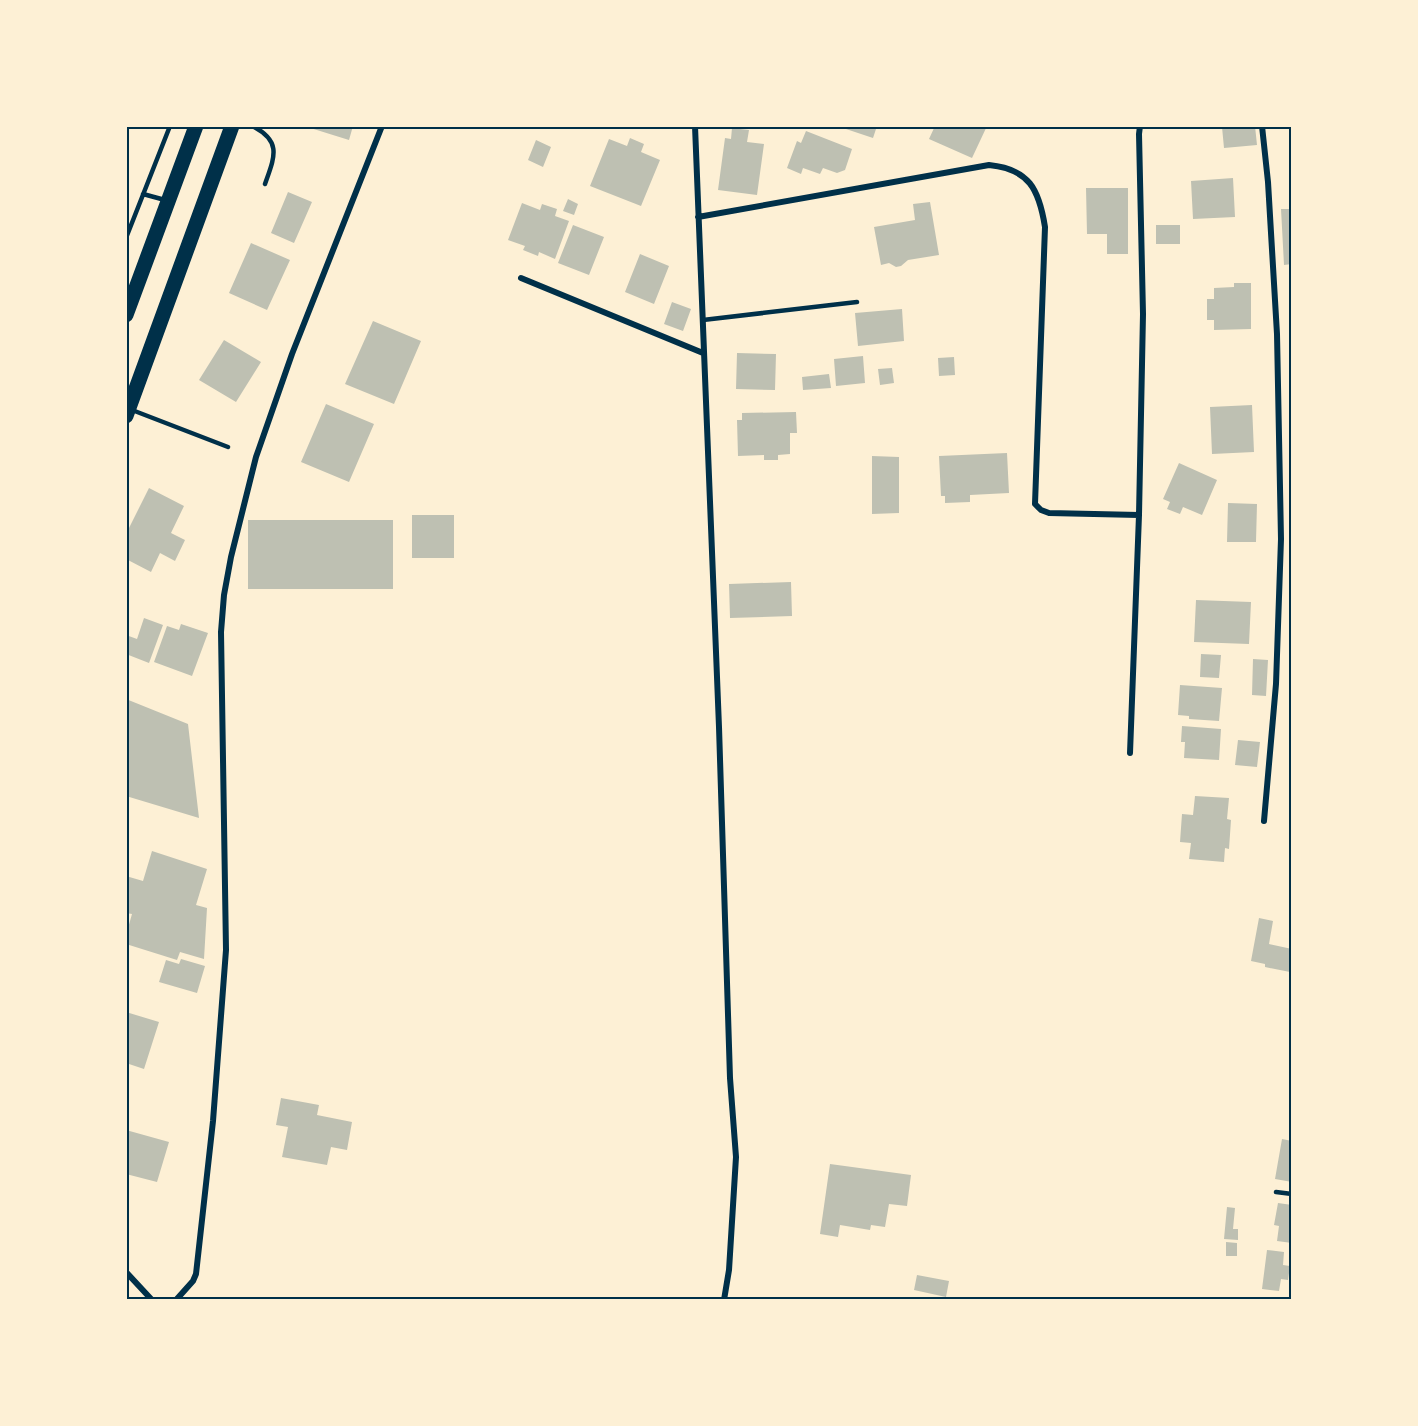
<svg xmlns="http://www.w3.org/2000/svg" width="1418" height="1426" font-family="Helvetica,sans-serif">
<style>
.building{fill:#bec0b2}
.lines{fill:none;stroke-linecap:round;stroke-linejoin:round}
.service{stroke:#003049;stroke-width:4.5}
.minor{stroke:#003049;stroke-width:6}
.primary{stroke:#003049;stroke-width:15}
.neatline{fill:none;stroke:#003049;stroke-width:2}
</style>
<rect width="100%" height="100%" fill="#fdf0d5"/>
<path class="building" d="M 304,126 L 353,126 L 349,140 Z
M 837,126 L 877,126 L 873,138 Z
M 935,126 L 987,126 L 972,158 L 929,139 Z
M 1229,126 L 1255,126 L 1257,145 L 1224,148 L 1222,127 Z
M 732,128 L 749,130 L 747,142 L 764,144 L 757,195 L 718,190 L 725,138 L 731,139 Z
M 806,131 L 852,149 L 845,170 L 837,173 L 823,168 L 820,174 L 803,168 L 801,174 L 787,168 L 797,141 L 801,143 Z
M 630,138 L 644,144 L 641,152 L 660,160 L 641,206 L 590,186 L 609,139 L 627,146 Z
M 536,140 L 551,147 L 543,167 L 528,160 Z
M 1233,178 L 1235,217 L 1193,219 L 1191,181 Z
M 1086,188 L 1128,188 L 1128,254 L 1107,254 L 1107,234 L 1087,234 Z
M 288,192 L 312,202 L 294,243 L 271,233 Z
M 568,199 L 578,204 L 574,215 L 563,211 Z
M 930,202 L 939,255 L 908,260 L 901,266 L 896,267 L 889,263 L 881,265 L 874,227 L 915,220 L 913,204 Z
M 522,203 L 540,210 L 542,204 L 557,209 L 555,216 L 569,221 L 555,259 L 539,252 L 538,256 L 523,250 L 525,246 L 508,240 Z
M 1281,209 L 1291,209 L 1292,264 L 1284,265 Z
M 573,225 L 604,237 L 589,275 L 558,263 Z
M 1156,225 L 1180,225 L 1180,244 L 1156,244 Z
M 251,243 L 290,260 L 267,310 L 229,293 Z
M 640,254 L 669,266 L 654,304 L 625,292 Z
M 1234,283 L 1251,283 L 1251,329 L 1214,330 L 1214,320 L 1207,320 L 1207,299 L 1214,299 L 1214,288 L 1234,287 Z
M 672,302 L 691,309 L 683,331 L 664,324 Z
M 902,309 L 904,341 L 858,346 L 855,313 Z
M 373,321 L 421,341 L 394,404 L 345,384 Z
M 224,340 L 261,362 L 236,402 L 199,380 Z
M 737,353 L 776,354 L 775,390 L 736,389 Z
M 863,356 L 865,383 L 836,386 L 834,359 Z
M 954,357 L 955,375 L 939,376 L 938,358 Z
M 892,368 L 894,383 L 880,385 L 878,369 Z
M 829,374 L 831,388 L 803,390 L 802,377 Z
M 326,404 L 374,424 L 349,482 L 301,462 Z
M 1252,405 L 1254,452 L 1212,454 L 1210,407 Z
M 796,412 L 797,433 L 790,433 L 790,454 L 778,455 L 778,460 L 764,460 L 764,455 L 738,456 L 737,420 L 742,420 L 742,413 Z
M 1007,453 L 1009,493 L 970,495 L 970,502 L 945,503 L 945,496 L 941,496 L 939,456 Z
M 872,456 L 899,457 L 899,513 L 872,514 Z
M 1179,463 L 1217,480 L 1202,515 L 1183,507 L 1180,514 L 1167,509 L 1170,502 L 1163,499 Z
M 149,488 L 184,506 L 171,533 L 185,540 L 175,561 L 160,553 L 151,572 L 126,559 L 126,534 Z
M 1228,503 L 1257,504 L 1256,542 L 1227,542 Z
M 412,515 L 454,515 L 454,558 L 412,558 Z
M 248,520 L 393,520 L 393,589 L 248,589 Z
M 791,582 L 792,616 L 730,618 L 729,584 Z
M 1196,600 L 1251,602 L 1249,644 L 1194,642 Z
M 144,618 L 163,625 L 149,663 L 126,654 L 126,635 L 137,639 Z
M 181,624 L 208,633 L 192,676 L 154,662 L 167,626 L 179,630 Z
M 1201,654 L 1221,655 L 1219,678 L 1200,677 Z
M 1253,659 L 1268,660 L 1266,696 L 1252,695 Z
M 1180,685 L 1222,688 L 1219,721 L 1189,719 L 1189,716 L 1178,715 Z
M 126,699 L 188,724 L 199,818 L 126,796 Z
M 1182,726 L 1221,729 L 1219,760 L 1184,758 L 1185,742 L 1181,742 Z
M 1238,740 L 1260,742 L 1257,767 L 1235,765 Z
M 1195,796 L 1229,798 L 1227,819 L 1231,820 L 1229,849 L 1225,848 L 1224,862 L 1189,859 L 1191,843 L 1180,842 L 1182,814 L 1193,815 Z
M 152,851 L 207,869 L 196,905 L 207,908 L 204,959 L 180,952 L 177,960 L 126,944 L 126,935 L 132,914 L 126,913 L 126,876 L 143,881 Z
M 1259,918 L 1273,921 L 1269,944 L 1292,949 L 1292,959 L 1290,972 L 1265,967 L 1265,964 L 1251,961 Z
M 181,959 L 205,966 L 197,993 L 159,982 L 166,960 L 179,964 Z
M 126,1012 L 159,1022 L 144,1069 L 126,1063 Z
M 281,1098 L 319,1105 L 317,1115 L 352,1122 L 347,1150 L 331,1147 L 327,1165 L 282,1157 L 288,1127 L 276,1125 Z
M 126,1130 L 169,1142 L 157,1182 L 126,1174 Z
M 1282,1139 L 1292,1141 L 1292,1182 L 1275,1179 Z
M 830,1164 L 911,1175 L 907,1206 L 889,1204 L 885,1227 L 871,1225 L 870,1230 L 840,1225 L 838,1237 L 820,1234 Z
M 1278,1203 L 1292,1205 L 1292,1243 L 1277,1241 L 1279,1226 L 1274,1225 Z
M 1227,1207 L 1235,1208 L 1233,1229 L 1238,1229 L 1238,1240 L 1224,1239 Z
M 1226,1242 L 1237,1243 L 1237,1256 L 1226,1256 Z
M 1267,1250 L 1284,1252 L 1283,1265 L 1290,1266 L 1288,1280 L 1281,1279 L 1279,1291 L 1262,1289 Z
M 917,1275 L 949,1281 L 946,1297 L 914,1290 Z"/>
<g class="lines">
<path class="service" d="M 252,126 C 283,141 274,158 265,184
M 143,194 L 165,200
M 126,238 L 170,126
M 703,320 L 857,302
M 132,410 L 228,447
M 1276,1192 L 1292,1194"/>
<path class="minor" d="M 695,126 L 719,727 L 730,1078 L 736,1157 L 729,1270 L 724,1300
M 1262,126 L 1268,182 L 1277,334 L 1281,539 L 1276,684 L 1264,821
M 698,217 L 989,165 C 1029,169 1039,189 1045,227 L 1035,504 L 1041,510 L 1049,513 L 1139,515
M 521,278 L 703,353
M 1130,753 L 1139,515 L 1143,314 L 1139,134 L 1140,126
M 126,1272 L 152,1300
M 176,1300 L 193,1281 L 196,1274 L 213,1121 L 226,950 L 221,632 L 224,595 L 231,557 L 256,457 L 292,354 L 382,126"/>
<path class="primary" d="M 126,315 L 196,126
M 126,416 L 232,126"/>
</g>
<rect width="1418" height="1426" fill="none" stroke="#fdf0d5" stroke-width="255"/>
<rect x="128" y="128" width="1162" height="1170" class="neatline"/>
</svg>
